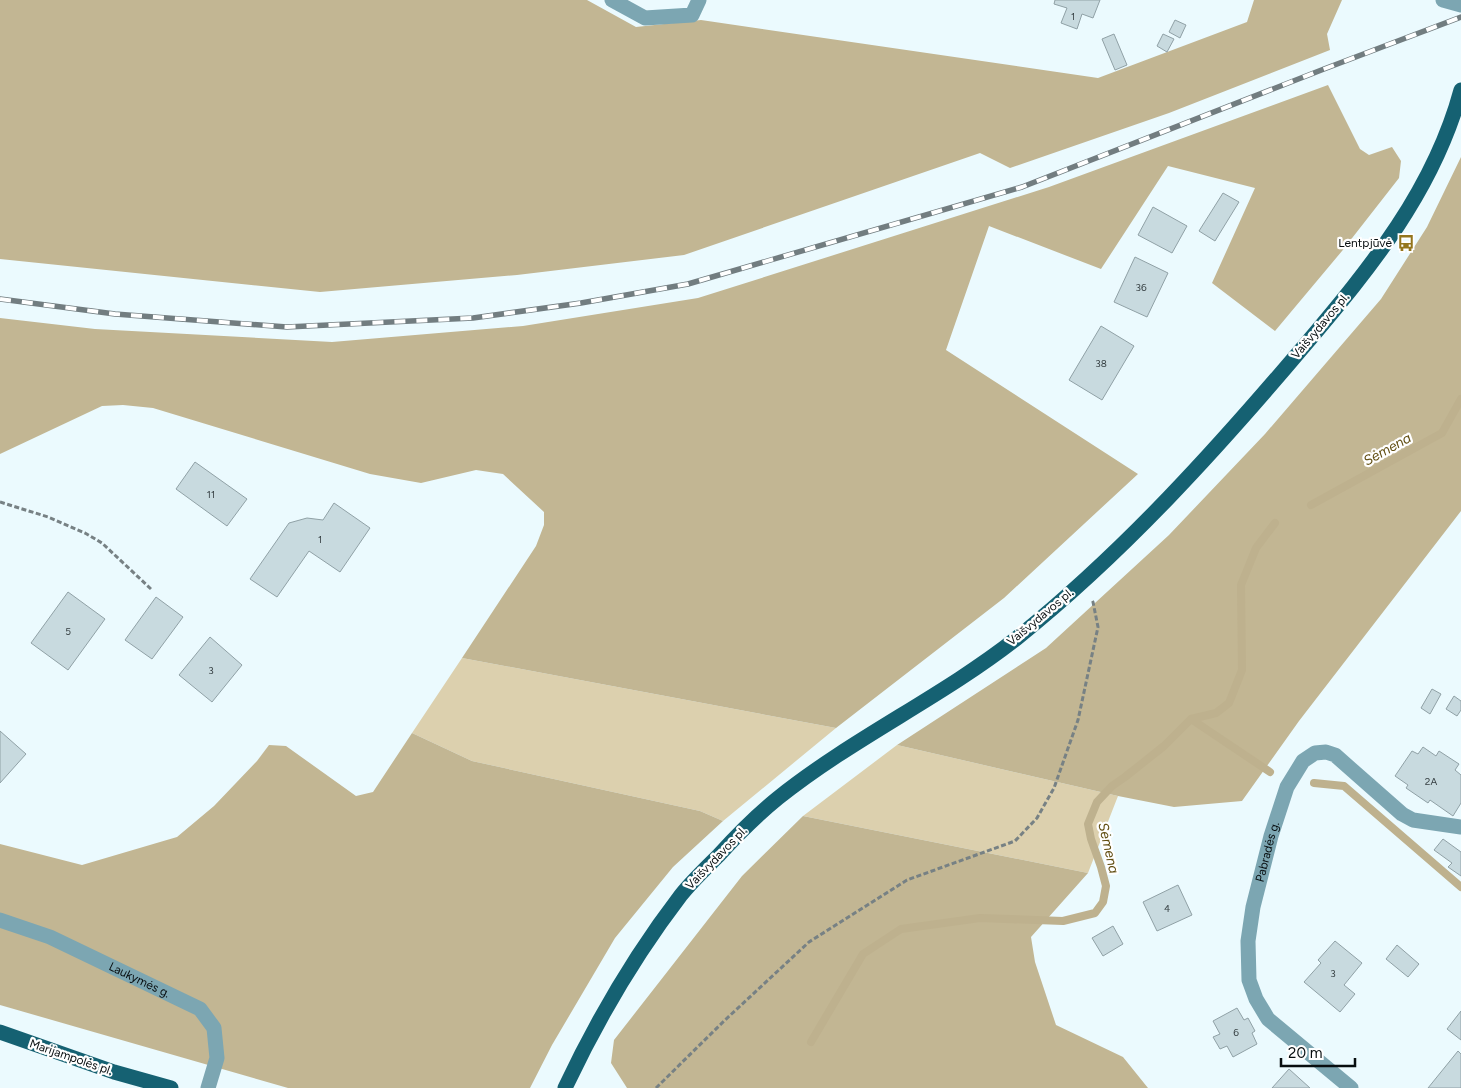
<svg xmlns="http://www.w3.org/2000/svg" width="1461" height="1088" font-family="Figtree,sans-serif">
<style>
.green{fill:#dcd0ae}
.forest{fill:#c2b693}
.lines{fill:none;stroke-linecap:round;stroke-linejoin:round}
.stream{stroke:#beb18e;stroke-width:8}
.building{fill:#c8dadf;stroke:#90a1a6}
.path{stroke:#778184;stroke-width:3;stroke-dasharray:5 2.5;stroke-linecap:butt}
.minor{stroke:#7ca6b2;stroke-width:15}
.major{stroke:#156172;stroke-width:15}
.rail-casing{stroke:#727d80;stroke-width:5.5}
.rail{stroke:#fff;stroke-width:4;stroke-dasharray:11;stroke-linecap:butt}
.labels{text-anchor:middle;stroke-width:4.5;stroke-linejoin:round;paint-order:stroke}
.number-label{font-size:10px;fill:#374043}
.poi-label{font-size:12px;fill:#070d0f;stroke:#fff;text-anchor:end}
.street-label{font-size:12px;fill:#070d0f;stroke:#fff}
.water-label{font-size:14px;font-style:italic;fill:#614e12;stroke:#fff}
</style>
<rect width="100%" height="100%" fill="#ebfafe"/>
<path class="green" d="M 462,658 L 836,728 L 723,821 L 700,811 L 472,761 L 412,733 Z
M 897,745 L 1118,796 L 1088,873 L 803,816 Z"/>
<path class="forest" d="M 0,0 L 587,0 L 636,27 L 701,20 L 1098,78 L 1247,22 L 1254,0 L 1342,0 L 1327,34 L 1330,50 L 1169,113 L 1010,168 L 980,153 L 684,255 L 517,275 L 320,292 L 0,259 Z
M 1328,85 L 1360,149 L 1369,155 L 1392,147 L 1401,161 L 1399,178 L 1342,251 L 1275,331 L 1212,283 L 1255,188 L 1168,166 L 1101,269 L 989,226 L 946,350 L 1138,474 L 1004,598 L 836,728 L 462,658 L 536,546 L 544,525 L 544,512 L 503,474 L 476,470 L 421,483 L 370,474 L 153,408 L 123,405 L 102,406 L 0,454 L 0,318 L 95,329 L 332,342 L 523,326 L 698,298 L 1049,187 Z
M 1461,157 L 1461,511 L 1299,721 L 1242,801 L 1174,807 L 1118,796 L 897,745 L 1046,648 L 1169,535 L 1265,434 L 1381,299 L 1427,227 Z
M 412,733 L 472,761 L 700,811 L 723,821 L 673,867 L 615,938 L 552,1045 L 530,1088 L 288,1088 L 0,1005 L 0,844 L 82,865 L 177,837 L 214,806 L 257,761 L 269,745 L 286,746 L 356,796 L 373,792 Z
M 803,816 L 1088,873 L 1031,937 L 1035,962 L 1056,1025 L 1123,1057 L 1148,1088 L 627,1088 L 611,1063 L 614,1040 L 742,876 Z"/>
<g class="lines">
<path class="stream" d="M 1311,505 L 1442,433 L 1461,399
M 1191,719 L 1270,772
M 1314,783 L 1344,786 L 1461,887
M 811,1042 L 863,954 L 901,929 L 980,918 L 1063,921 L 1095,913 L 1103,902 L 1106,886 L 1101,867 L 1091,839 L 1088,824 L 1097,802 L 1112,786 L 1125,777 L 1164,746 L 1191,719 L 1216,713 L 1229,703 L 1242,670 L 1241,585 L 1256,548 L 1275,523"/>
</g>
<path class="building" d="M 1055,0 L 1100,0 L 1093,18 L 1082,14 L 1077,29 L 1061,23 L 1067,8 L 1054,4 Z
M 1175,20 L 1186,25 L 1180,38 L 1169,32 Z
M 1114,34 L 1127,65 L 1115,70 L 1102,39 Z
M 1163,34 L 1174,39 L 1167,52 L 1157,46 Z
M 1223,193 L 1239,202 L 1215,241 L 1199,231 Z
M 1153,207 L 1187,226 L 1172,253 L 1138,235 Z
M 1135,257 L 1168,273 L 1147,317 L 1114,302 Z
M 1101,326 L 1134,346 L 1102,400 L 1069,380 Z
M 195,462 L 247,499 L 227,526 L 176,489 Z
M 334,503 L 370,528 L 340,572 L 309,551 L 277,597 L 250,579 L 289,523 L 307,518 L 323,520 Z
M 68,592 L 105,619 L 68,670 L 31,643 Z
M 156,597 L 183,617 L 152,659 L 125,640 Z
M 210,637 L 242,665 L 212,702 L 179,675 Z
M 1432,689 L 1441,694 L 1430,714 L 1421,708 Z
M 1454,696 L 1461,701 L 1461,710 L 1457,716 L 1446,709 Z
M 0,731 L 26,754 L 0,783 Z
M 1423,747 L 1436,756 L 1439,751 L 1459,764 L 1455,770 L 1461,775 L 1461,803 L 1453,816 L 1430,800 L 1428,803 L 1406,788 L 1408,785 L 1395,776 L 1412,751 L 1418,754 Z
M 1443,839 L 1461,852 L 1461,876 L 1448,867 L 1452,863 L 1434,850 Z
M 1178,885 L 1192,915 L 1157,931 L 1143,902 Z
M 1113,926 L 1123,944 L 1103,956 L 1092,938 Z
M 1335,941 L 1362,963 L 1344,985 L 1355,994 L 1340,1012 L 1304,982 L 1321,963 L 1318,960 Z
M 1397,945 L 1419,964 L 1408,977 L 1386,959 Z
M 1237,1008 L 1244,1020 L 1248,1018 L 1255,1031 L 1252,1033 L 1257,1044 L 1233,1057 L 1227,1046 L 1220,1049 L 1213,1037 L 1220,1034 L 1213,1021 Z
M 1461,1011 L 1461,1040 L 1447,1029 Z
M 1458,1051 L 1461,1054 L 1461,1088 L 1428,1088 Z
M 1289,1069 L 1310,1088 L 1272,1088 Z"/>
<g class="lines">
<path class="path" d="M 0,502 L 48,517 L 85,533 L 102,543 L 151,589
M 656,1088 L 724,1021 L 809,942 L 907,880 L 1015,841 L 1037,818 L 1054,788 L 1078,720 L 1098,627 L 1093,602 L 1091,599"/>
<g class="minor">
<path d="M 612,0 L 645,18 L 692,15 L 699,0"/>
<path d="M 1443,0 L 1461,5"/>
<path id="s1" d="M 0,920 L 50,937 L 200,1009 L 214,1028 L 217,1058 L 208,1088"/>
<path id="s2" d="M 1351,1088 L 1268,1019 L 1256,999 L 1249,980 L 1248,941 L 1253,907 L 1271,836 L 1287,787 L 1303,761 L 1315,753 L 1326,752 L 1335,755 L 1402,814 L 1413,820 L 1461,827"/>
</g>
<path class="major" d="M 0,1032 L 114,1072 L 171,1088
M 565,1088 C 597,1020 635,955 681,895 C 692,881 706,868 719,855 C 737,835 757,815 778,798 C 853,738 942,697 1017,638 C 1124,552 1217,449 1305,345 C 1371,267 1434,190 1461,90"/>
<g class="rail-casing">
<path id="rail" d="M 0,299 L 115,314 L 287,327 L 473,318 L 581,303 L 688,284 L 1022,187 L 1324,69 L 1461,17"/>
</g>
<use href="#rail" class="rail"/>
</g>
<defs>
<g id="bus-bare" transform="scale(1.35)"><path d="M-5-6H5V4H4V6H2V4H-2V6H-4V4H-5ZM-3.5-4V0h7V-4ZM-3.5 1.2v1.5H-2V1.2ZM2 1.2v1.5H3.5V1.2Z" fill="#93761d" stroke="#fff" stroke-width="2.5" paint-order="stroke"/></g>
</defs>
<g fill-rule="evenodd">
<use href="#bus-bare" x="1406" y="243"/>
</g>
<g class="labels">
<g class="number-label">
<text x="1073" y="20">1</text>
<text x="1141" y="291">36</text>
<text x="1101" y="367">38</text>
<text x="211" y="498">11</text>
<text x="320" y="543">1</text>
<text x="68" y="635">5</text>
<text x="211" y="674">3</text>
<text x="1431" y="785">2A</text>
<text x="1167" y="912">4</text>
<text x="1333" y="977">3</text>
<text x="1236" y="1036">6</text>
</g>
<g class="poi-label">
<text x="1392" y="247">Lentpjūvė</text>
</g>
<g class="street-label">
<text transform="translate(1320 326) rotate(-50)" y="4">Vaišvydavos pl.</text>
<text transform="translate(1040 617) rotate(-40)" y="4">Vaišvydavos pl.</text>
<text dy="4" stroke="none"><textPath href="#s2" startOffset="282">Pabradės g.</textPath></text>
<text transform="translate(716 858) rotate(-46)" y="4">Vaišvydavos pl.</text>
<text dy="4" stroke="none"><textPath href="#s1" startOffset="152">Laukymės g.</textPath></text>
<text transform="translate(71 1057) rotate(19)" y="4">Marijampolės pl.</text>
</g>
<g class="water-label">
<text transform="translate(1387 449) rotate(-29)" y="5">Sėmena</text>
<text transform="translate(1109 848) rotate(77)" y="5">Sėmena</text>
</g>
</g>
<path d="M1281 1058v8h74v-8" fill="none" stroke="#070d0f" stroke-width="2.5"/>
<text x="1288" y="1058" font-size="15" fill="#070d0f" stroke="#ffffff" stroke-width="4" paint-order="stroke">20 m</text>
</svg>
